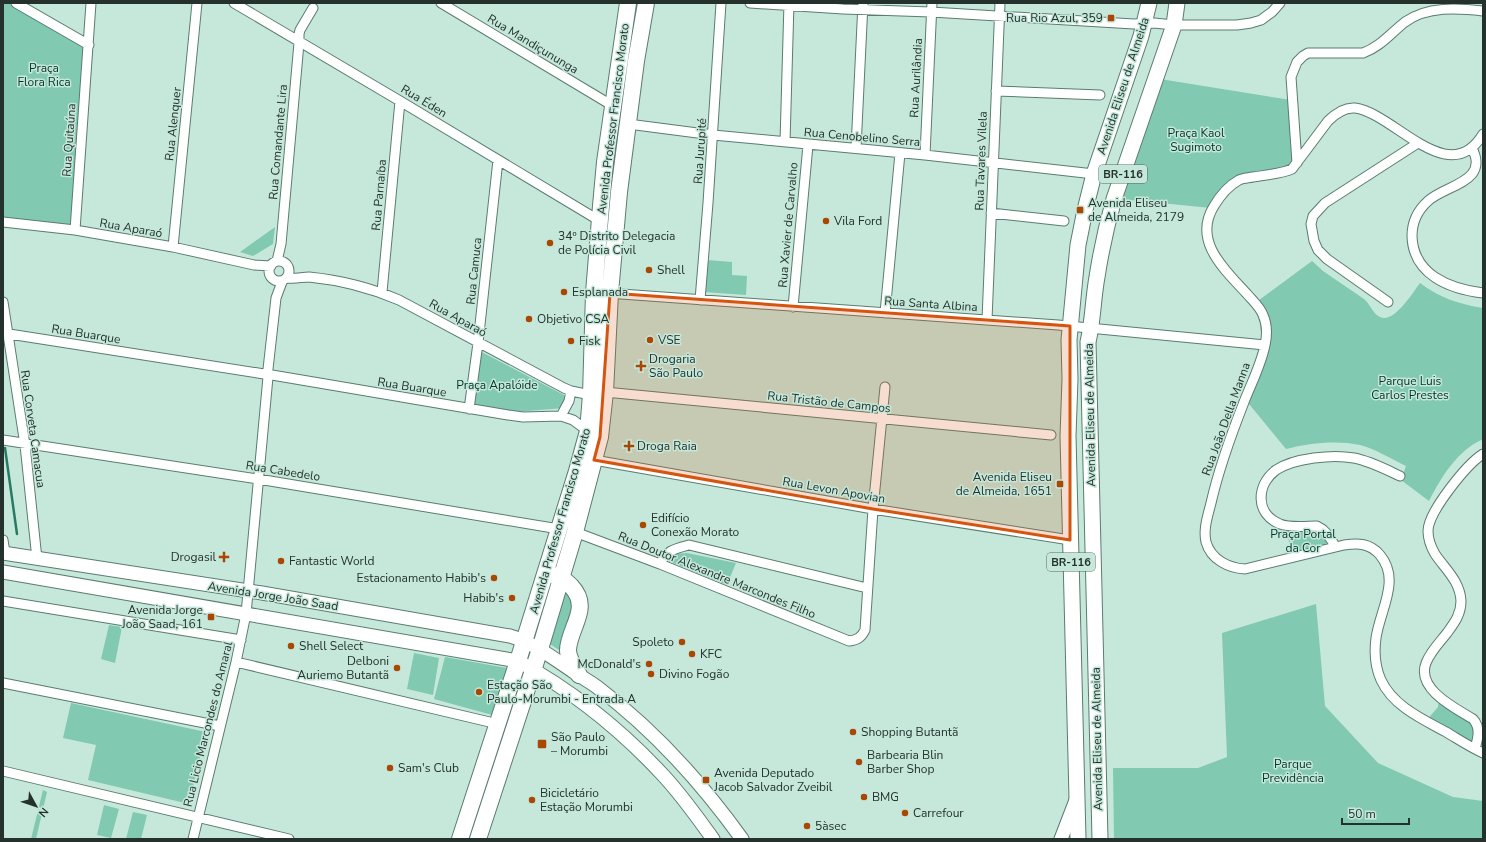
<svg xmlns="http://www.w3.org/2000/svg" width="1486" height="842" font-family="'Nunito Sans',sans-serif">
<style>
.green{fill:#81c9b1}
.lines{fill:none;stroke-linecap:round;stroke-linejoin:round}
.stream{stroke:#297a64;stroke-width:2.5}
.minor-casing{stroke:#5b7c70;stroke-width:11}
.secondary-casing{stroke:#5b7c70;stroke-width:15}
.primary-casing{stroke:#5b7c70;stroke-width:17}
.trunk-casing{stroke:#5b7c70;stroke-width:18}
.minor{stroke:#fff;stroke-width:9}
.secondary{stroke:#fff;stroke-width:13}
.primary{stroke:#fff;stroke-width:15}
.trunk{stroke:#fff;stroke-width:16}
.marked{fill:#d4550f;fill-opacity:0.2;stroke:#d4550f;stroke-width:3;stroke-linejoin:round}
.poi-dot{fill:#a94703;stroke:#c5e8db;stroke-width:1.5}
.labels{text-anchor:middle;stroke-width:3;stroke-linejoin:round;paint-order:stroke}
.shield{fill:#c5e8db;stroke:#546861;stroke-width:1}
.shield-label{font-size:11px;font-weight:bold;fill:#24312d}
.poi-label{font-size:12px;fill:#24312d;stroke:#c5e8db;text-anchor:start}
.street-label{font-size:12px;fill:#24312d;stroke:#c5e8db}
.park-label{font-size:12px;fill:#033428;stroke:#c5e8db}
</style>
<rect width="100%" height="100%" fill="#c5e8db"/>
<path class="green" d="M 3,3 L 16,3 L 42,19 L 61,35 L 89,45 L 75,230 L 3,222 Z
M 1160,79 L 1291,100 L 1296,162 L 1283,169 L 1235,178 L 1211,208 L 1120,199 Z
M 275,227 L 273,244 L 253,256 L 240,252 Z
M 707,260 L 732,262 L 732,275 L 747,276 L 746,295 L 704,292 Z
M 1312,261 L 1323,271 L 1364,299 C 1370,304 1373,314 1380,317 C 1394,324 1413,292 1420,283 C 1440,298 1459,304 1483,308 L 1483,439 C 1457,451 1442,476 1429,501 L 1401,480 L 1406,466 C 1391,459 1376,449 1360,445 C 1337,440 1309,443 1286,449 L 1245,399 L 1258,365 L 1266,323 L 1255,303 Z
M 476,349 L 564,395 L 568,402 L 564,408 L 515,412 L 470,404 Z
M 1286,527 L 1317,527 L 1332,547 L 1292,558 Z
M 687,553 L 736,563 L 727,585 L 668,561 L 670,556 L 674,554 Z
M 564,592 L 575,602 L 562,652 L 547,642 Z
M 1316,604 L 1325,706 L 1378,763 L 1453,797 L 1483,801 L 1483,839 L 1114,839 L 1113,768 L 1198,768 L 1227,757 L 1222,633 Z
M 109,625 L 122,627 L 115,663 L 101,659 Z
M 414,653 L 439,658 L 433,695 L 407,689 Z
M 445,657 L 507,668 L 496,716 L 434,699 Z
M 1439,697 L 1473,719 L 1475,749 L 1426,721 L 1438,707 Z
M 71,703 L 206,732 L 189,804 L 88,780 L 96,745 L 63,738 Z
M 43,790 L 47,792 L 36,839 L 31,839 Z
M 104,805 L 119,809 L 111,838 L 97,835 Z
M 133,812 L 147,815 L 141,839 L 126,839 Z"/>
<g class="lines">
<path class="stream" d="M 5,448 L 17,534"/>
<g class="minor-casing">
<path id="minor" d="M 16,3 L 89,45
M 234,3 L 400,101 L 600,221
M 441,3 L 613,106
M 750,3 L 843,9 L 931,12 L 1134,24 L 1154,23 L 1174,25 L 1237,25 L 1251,23 L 1261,20 L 1272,12 L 1280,3
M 996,91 L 1100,95
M 628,124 L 713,135 L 925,155 L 1094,174
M 1483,134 C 1449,191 1394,113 1355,108 C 1344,107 1335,114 1328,121 L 1292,169 C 1280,174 1266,175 1253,177 C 1248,178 1243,178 1239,180 C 1228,186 1220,196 1214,206 C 1192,241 1225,270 1247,294 C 1253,301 1260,307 1263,315 C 1267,324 1267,336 1265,345 C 1261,365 1251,384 1244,402 C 1231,435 1219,468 1211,503 C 1208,515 1203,529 1206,542 C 1211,560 1229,568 1245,569 L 1344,545 C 1358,543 1370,543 1380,555 C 1401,580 1380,610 1376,638 C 1374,653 1375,667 1381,680 C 1393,706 1422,719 1446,732 C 1458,739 1470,747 1483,753
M 785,142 L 789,3
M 856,148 L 863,3
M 1472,148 C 1476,156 1479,165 1472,174 C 1462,186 1440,190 1428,201 C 1418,210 1412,222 1412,236 C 1413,275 1450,289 1483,293
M 925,155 L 932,3
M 1297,163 L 1291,77 L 1297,62 L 1303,56 L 1308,53 L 1363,53 C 1380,47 1391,33 1405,22 C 1427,6 1458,8 1483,11
M 991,213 L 1064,221
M 3,222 L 75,230 L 173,247 L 254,265 L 271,266
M 75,230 L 91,3
M 173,247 L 197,3
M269 271a10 10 0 1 1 20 0a10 10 0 1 1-20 0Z
M 277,261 L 281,244 L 299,43 L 299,34 L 300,30 L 313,8
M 288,278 C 296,279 302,277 309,277 C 340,280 371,288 399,300 L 564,388 L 571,391 L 591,395
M 382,292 L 400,101
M 607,293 L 1058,325 L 1265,345
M 700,300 L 708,203 L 721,3
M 3,302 L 25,445 L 37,559
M 1388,302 L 1327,259 L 1318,250 L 1314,241 L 1311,224 L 1313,216 L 1325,203 L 1418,143
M 793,307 L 808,145
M 885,313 L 900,153
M 987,320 L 1000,3
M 3,333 L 264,374
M 268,369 L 276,298 L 282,282
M 272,375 L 508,415 L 523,417 L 561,416 L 573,420 L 588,431
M 605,392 L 1051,435
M 469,409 L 478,343 L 498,160
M 561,416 L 569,401 L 571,391
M 3,440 L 258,479 L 559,529
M 594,460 L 873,509 L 1070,540
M 575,532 L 660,564 L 849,641 C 857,640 861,638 865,630 L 873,509 L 885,387
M 3,540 L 5,553
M 1335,546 C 1330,538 1326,530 1317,526 C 1307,526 1289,528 1280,524 C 1255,514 1256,485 1276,470 C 1294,458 1333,454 1354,458 C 1370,461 1385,469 1400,476
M 660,564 C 667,550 674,549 689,545 L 867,588
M 3,601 L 241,640
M 236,662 L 498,724
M 3,683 L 220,726
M 1475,749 C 1478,738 1481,728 1473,719 C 1455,708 1416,689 1426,663 C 1430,652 1440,642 1447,633 C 1455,622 1461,614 1461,601 C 1460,581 1445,569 1435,554 C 1431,547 1428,539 1428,531 C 1428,512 1467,464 1483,454
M 3,771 L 289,839
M 193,839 L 236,662 L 246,614 L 268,377"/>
</g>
<g class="secondary-casing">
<path id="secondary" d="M 3,553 L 262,593 L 510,636 C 534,643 553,658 574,672 C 581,677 589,681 597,687 C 653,729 701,782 742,839
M 3,572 L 518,661 C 571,690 621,730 662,774 C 681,794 697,817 713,839
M 1061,839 L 1076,800"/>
</g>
<g class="primary-casing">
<path id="primary" d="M 1078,839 L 1068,436 L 1070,379 L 1069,340 L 1078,245 L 1085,210 L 1094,174 L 1141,36 L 1149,3
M 1100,839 L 1088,342 C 1093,321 1093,299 1097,277 C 1101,251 1107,224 1114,199 L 1174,25 L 1177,3"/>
</g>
<g class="trunk-casing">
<path id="trunk" d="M 553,575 C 561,577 565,580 571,586 C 592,608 569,627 568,650 C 568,659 575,668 579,675
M 460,839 L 518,661 L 577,471 L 588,431 L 591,395 L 594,293 L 601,206 L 605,162 L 628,3
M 478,839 L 540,649 L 575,532 L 600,437 L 605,392 L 610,293 L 619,192 L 636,61 L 646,3"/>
</g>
<use href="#minor" class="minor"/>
<use href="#secondary" class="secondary"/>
<use href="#primary" class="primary"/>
<use href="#trunk" class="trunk"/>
</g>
<path class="marked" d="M 610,293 L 1070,326 L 1070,540 L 873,509 L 594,460 L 600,437 Z"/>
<g class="poi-dot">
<rect x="1107" y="14" width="8" height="8" rx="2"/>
<rect x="1076" y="206" width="8" height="8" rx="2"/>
<circle cx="826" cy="221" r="4"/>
<circle cx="550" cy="243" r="4"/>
<circle cx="649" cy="270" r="4"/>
<circle cx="564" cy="292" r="4"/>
<circle cx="529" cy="319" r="4"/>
<circle cx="650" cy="340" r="4"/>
<circle cx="571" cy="341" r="4"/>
<path d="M639 360h4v4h4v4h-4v4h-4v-4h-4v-4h4z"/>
<path d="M627 440h4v4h4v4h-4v4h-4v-4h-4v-4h4z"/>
<rect x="1056" y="480" width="8" height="8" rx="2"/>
<circle cx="643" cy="525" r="4"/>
<path d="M222 551h4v4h4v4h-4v4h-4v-4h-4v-4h4z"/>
<circle cx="281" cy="561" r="4"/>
<circle cx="494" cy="578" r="4"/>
<circle cx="512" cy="598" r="4"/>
<rect x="207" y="613" width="8" height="8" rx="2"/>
<circle cx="682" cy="642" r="4"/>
<circle cx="291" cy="646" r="4"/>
<circle cx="692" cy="654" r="4"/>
<circle cx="649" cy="664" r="4"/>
<circle cx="397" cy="668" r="4"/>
<circle cx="651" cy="674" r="4"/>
<circle cx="479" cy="692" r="4"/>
<circle cx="853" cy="732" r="4"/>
<rect x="537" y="739" width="10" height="10" rx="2"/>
<circle cx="859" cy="762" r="4"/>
<circle cx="390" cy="768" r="4"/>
<rect x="702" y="776" width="8" height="8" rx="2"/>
<circle cx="864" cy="797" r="4"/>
<circle cx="532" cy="800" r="4"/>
<circle cx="905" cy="813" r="4"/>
<circle cx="807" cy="826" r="4"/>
</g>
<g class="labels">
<g class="shield">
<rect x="1099" y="165" width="48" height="18" rx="3"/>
<rect x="1047" y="553" width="48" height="18" rx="3"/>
</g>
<g class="shield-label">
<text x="1123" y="178">BR-116</text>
<text x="1071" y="566">BR-116</text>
</g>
<g class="poi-label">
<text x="1103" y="22" text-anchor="end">Rua Rio Azul, 359</text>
<text x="1088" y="207">Avenida Eliseu<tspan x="1088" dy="14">de Almeida, 2179</tspan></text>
<text x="834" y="225">Vila Ford</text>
<text x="558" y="240">34º Distrito Delegacia<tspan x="558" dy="14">de Polícia Civil</tspan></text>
<text x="657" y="274">Shell</text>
<text x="572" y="296">Esplanada</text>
<text x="537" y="323">Objetivo CSA</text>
<text x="658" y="344">VSE</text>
<text x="579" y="345">Fisk</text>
<text x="649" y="363">Drogaria<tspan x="649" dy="14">São Paulo</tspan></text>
<text x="637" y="450">Droga Raia</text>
<text x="1052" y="481" text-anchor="end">Avenida Eliseu<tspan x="1052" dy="14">de Almeida, 1651</tspan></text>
<text x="651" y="522">Edifício<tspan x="651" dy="14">Conexão Morato</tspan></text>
<text x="216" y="561" text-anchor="end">Drogasil</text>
<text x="289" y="565">Fantastic World</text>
<text x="486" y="582" text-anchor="end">Estacionamento Habib's</text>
<text x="504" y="602" text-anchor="end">Habib's</text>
<text x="203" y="614" text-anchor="end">Avenida Jorge<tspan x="203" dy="14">João Saad, 161</tspan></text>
<text x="674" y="646" text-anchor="end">Spoleto</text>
<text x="299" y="650">Shell Select</text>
<text x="700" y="658">KFC</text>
<text x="389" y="665" text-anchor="end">Delboni<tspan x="389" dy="14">Auriemo Butantã</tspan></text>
<text x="641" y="668" text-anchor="end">McDonald's</text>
<text x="659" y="678">Divino Fogão</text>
<text x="487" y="689">Estação São<tspan x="487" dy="14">Paulo-Morumbi - Entrada A</tspan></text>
<text x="861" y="736">Shopping Butantã</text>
<text x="551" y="741">São Paulo<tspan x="551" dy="14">– Morumbi</tspan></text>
<text x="867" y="759">Barbearia Blin<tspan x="867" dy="14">Barber Shop</tspan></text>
<text x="398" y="772">Sam's Club</text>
<text x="714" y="777">Avenida Deputado<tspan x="714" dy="14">Jacob Salvador Zveibil</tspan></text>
<text x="540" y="797">Bicicletário<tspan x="540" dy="14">Estação Morumbi</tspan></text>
<text x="872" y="801">BMG</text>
<text x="913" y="817">Carrefour</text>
<text x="815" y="830">5àsec</text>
</g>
<g class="street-label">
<text transform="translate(533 44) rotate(31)" y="4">Rua Mandiçununga</text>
<text transform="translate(916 78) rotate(-87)" y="4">Rua Aurilândia</text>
<text transform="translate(1123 86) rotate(-72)" y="4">Avenida Eliseu de Almeida</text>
<text transform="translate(424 101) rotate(31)" y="4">Rua Éden</text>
<text transform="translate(613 119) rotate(-83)" y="4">Avenida Professor Francisco Morato</text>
<text transform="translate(173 124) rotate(-84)" y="4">Rua Alenquer</text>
<text transform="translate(862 137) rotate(5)" y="4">Rua Cenobelino Serra</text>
<text transform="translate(69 140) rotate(-86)" y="4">Rua Quitaúna</text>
<text transform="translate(278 142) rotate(-85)" y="4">Rua Comandante Lira</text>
<text transform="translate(700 151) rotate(-86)" y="4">Rua Jurupité</text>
<text transform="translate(981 161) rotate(-88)" y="4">Rua Tavares Vilela</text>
<text transform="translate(379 195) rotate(-85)" y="4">Rua Parnaíba</text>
<text transform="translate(788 225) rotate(-85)" y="4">Rua Xavier de Carvalho</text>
<text transform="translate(131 228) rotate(10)" y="4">Rua Aparaó</text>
<text transform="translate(474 271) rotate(-84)" y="4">Rua Camuca</text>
<text transform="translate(931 304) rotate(4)" y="4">Rua Santa Albina</text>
<text transform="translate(458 318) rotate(29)" y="4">Rua Aparaó</text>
<text transform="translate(86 334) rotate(9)" y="4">Rua Buarque</text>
<text transform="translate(412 387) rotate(9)" y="4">Rua Buarque</text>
<text transform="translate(829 402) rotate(6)" y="4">Rua Tristão de Campos</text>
<text transform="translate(1090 415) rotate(-91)" y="4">Avenida Eliseu de Almeida</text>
<text transform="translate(1226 419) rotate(-70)" y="4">Rua João Della Manna</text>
<text transform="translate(33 429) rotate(82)" y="4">Rua Corveta Camacua</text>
<text transform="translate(283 471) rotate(9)" y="4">Rua Cabedelo</text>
<text transform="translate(834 490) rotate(10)" y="4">Rua Levon Apovian</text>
<text transform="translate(560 521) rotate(-74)" y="4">Avenida Professor Francisco Morato</text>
<text transform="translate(717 575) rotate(22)" y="4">Rua Doutor Alexandre Marcondes Filho</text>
<text transform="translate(273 596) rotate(9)" y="4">Avenida Jorge João Saad</text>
<text transform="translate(208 724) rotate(-76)" y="4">Rua Licio Marcondes do Amaral</text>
<text transform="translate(1097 739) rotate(-91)" y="4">Avenida Eliseu de Almeida</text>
</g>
<g class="park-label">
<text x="44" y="72">Praça<tspan x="44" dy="14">Flora Rica</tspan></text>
<text x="1196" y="137">Praça Kaol<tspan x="1196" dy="14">Sugimoto</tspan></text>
<text x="1410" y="385">Parque Luis<tspan x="1410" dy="14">Carlos Prestes</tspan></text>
<text x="497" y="389">Praça Apalóide</text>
<text x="1303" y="538">Praça Portal<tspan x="1303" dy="14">da Cor</tspan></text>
<text x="1293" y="768">Parque<tspan x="1293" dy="14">Previdência</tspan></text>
</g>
</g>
<rect width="1486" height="842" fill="none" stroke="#24312d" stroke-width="8"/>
<g transform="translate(36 806) rotate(130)" stroke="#c5e8db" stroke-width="3" paint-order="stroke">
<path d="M0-3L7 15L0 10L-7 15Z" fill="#24312d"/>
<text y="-6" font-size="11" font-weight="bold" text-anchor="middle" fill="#24312d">N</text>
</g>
<path d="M1342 818v6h67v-6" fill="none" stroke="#24312d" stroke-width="2"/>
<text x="1348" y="818" font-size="12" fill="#24312d" stroke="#c5e8db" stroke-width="3" paint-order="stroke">50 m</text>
</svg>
